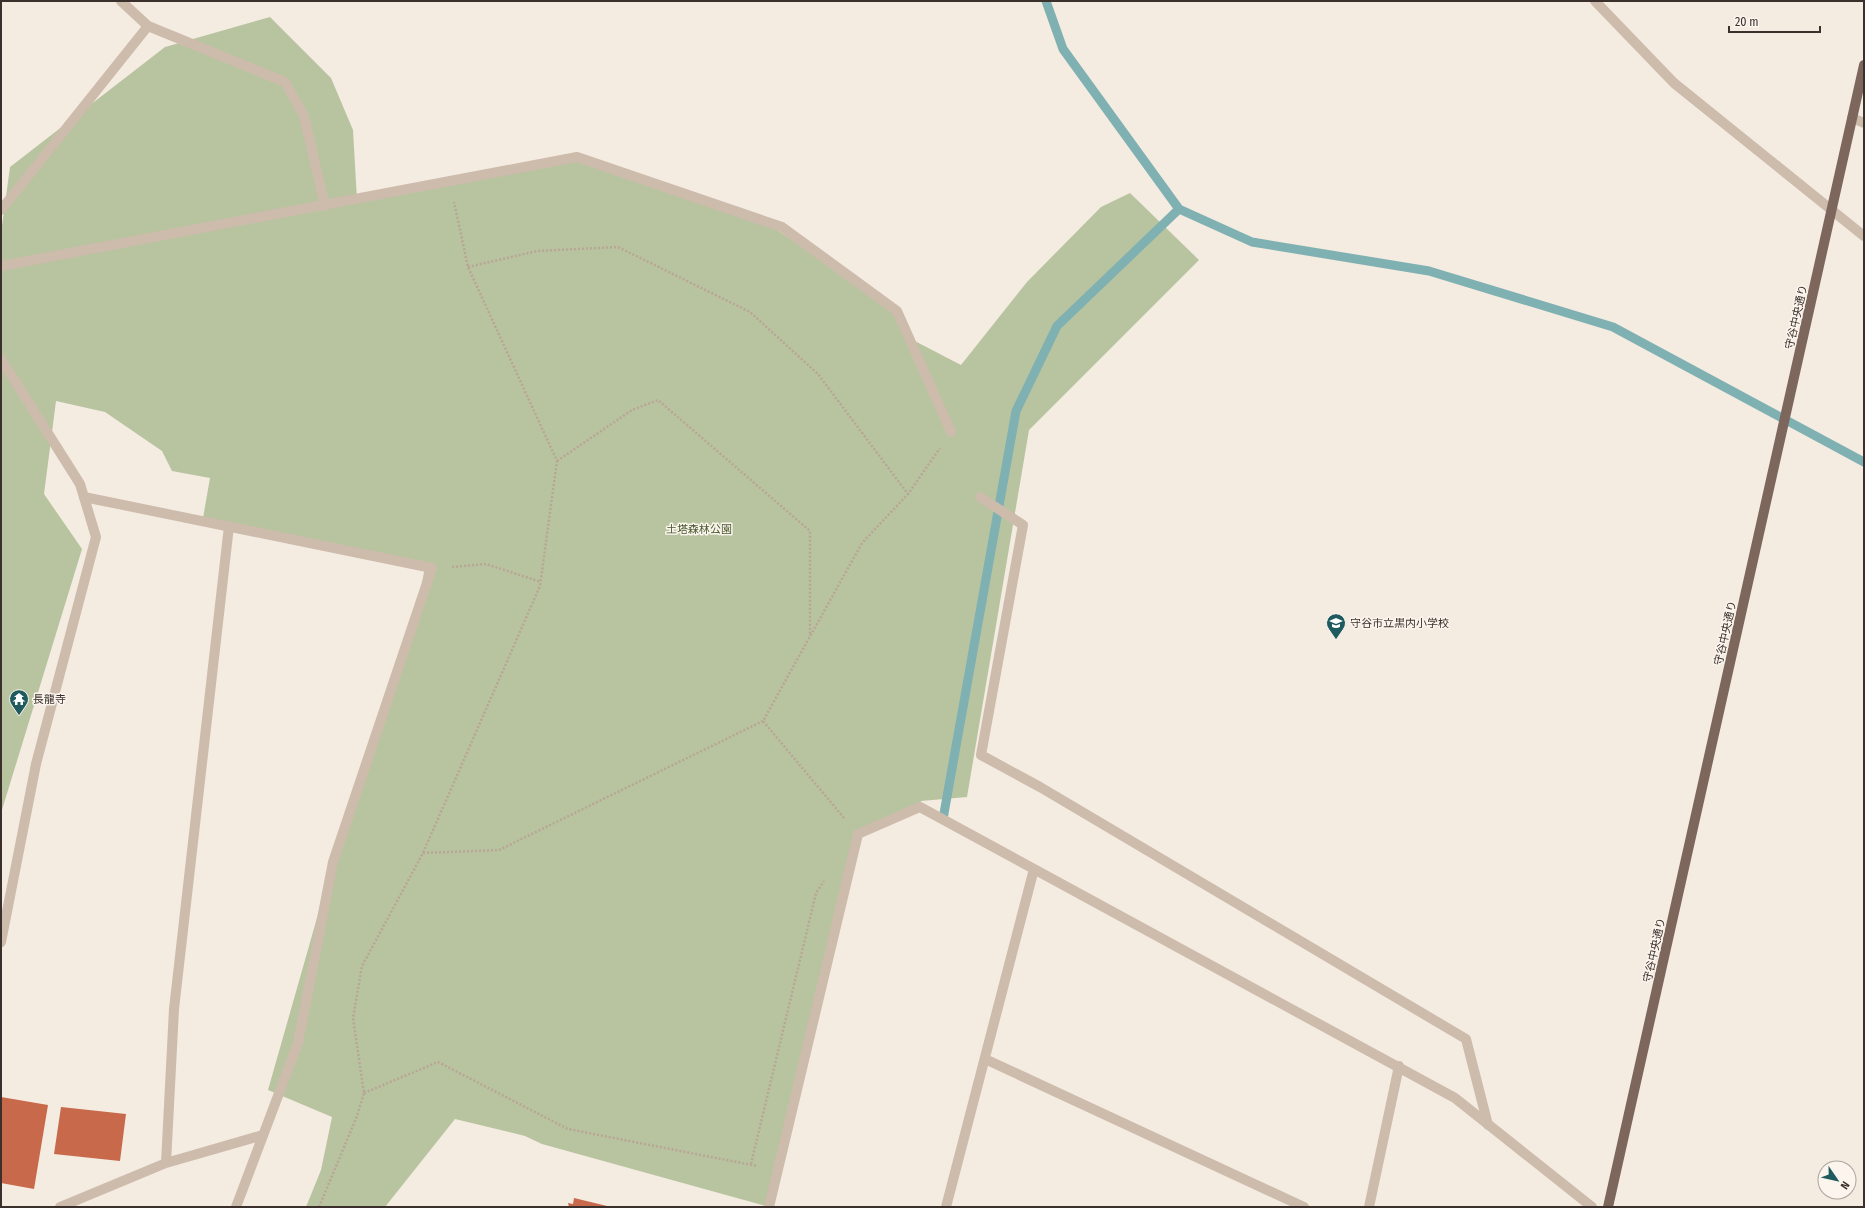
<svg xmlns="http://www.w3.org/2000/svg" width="1865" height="1208" font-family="'Fira Sans Condensed','Noto Sans JP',sans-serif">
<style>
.green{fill:#b8c4a0}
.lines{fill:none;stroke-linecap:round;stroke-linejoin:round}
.stream{stroke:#7fb0b2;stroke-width:9}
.building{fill:#c8694b}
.path{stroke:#b9a596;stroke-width:2.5;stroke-dasharray:2 2;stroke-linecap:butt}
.service{stroke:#cdbbac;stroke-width:10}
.minor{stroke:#cdbbac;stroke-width:10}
.tertiary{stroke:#cdbbac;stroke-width:10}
.primary{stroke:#7d675c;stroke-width:10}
.labels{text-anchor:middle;stroke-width:3;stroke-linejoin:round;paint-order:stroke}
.street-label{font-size:11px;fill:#3b302b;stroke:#fbf5ee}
.park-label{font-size:11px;fill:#4a5a2e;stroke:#fbf5ee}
.poi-label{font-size:11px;fill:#3b302b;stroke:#fbf5ee;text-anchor:start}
</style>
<rect width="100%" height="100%" fill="#f4ebe1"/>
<path class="green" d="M 270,17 L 331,78 L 353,130 L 357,200 L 577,157 L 764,221 L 897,311 L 909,338 L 961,365 L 1027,282 L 1101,207 L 1130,193 L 1199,260 L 1029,430 L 967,797 L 921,801 L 920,807 L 858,834 L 769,1207 L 542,1144 L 525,1136 L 455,1119 L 385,1207 L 306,1207 L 321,1170 L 332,1117 L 268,1090 L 356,781 L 416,615 L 425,567 L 203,518 L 210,478 L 172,471 L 162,451 L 105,412 L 56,401 L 44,494 L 82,549 L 1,813 L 1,233 L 10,167 L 165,47 Z"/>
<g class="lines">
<path class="stream" d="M 1046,1 L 1063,49 L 1179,209
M 943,819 L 1016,411 L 1057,326 L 1179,209 L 1252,242 L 1429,271 L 1613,327 L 1864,462"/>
</g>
<path class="building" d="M 1,1097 L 48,1105 L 34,1189 L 1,1183 Z
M 61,1107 L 126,1114 L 120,1161 L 54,1154 Z
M 574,1198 L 607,1206 L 607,1207 L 569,1207 L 568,1203 L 573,1204 Z"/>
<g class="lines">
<path class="path" d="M 468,267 L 537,251 L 618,247 L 750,312 L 818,374 L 908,494 L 940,448
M 557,461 L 632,410 L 658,400 L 810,531 L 810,636
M 452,567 L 486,564 L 541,582
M 844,818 L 763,721 L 862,543 L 908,494
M 423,853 L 499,850 L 763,721
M 364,1093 L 438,1062 L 568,1129 L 757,1166
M 751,1164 L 816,893 L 824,881
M 319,1207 L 357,1116 L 364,1093 L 353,1018 L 362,966 L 423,853 L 540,586 L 557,461 L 468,267 L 454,202"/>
<path class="service" d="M 84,497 L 432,568 L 333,862 L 298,1043 L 236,1207
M 980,497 L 1023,525 L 981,755 L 1040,787 L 1466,1039 L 1488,1125
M 166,1163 L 174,1009 L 229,526
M 60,1207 L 166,1163 L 263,1135"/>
<path class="minor" d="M 121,1 L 148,26 L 285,82 L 304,116 L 325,206
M 1595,1 L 1674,83 L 1864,236
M 1852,118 L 1864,123
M 1,210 L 148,26
M 1,359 L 80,484 L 96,537 L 36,764 L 1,942
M 985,1059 L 1304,1207
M 769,1207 L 858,834 L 920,807 L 1455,1098 L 1592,1207
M 946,1207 L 1034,869
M 1369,1207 L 1399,1066"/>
<path class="tertiary" d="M 1,266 L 577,157 L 782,227 L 897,311 L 951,432"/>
<path class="primary" d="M 1608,1207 L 1864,65"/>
</g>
<defs>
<g id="school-pin" transform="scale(1)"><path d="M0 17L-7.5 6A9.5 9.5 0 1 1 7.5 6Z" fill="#1f5a5e" stroke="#fbf5ee"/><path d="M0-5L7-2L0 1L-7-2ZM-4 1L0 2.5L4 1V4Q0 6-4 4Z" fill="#fff"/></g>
<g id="temple-pin" transform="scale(1)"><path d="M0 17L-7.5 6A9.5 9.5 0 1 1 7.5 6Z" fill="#1f5a5e" stroke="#fbf5ee"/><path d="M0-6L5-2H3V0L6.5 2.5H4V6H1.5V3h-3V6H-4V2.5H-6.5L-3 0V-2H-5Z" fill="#fff"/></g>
</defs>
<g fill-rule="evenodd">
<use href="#school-pin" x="1336" y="623"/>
<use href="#temple-pin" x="19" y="699"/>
</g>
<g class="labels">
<g class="street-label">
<text transform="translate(1796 317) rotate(-77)" y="4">守谷中央通り</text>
<text transform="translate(1725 633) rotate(-77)" y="4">守谷中央通り</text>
<text transform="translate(1654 950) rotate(-77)" y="4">守谷中央通り</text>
</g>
<g class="park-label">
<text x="699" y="533">土塔森林公園</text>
</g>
<g class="poi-label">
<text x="1350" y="627">守谷市立黒内小学校</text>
<text x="33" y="703">長龍寺</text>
</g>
</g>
<rect width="1865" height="1208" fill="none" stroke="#3b302b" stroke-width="4"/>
<g transform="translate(1837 1180) rotate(124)"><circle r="19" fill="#fbf5ee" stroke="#aea6a0"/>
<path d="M0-3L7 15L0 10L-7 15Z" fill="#1f5a5e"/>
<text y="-6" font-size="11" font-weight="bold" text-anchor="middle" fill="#3b302b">N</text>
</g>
<path d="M1729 26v6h91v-6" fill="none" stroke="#3b302b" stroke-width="2"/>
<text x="1735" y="26" font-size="12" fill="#3b302b" stroke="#fbf5ee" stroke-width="3" paint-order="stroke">20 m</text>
</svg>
